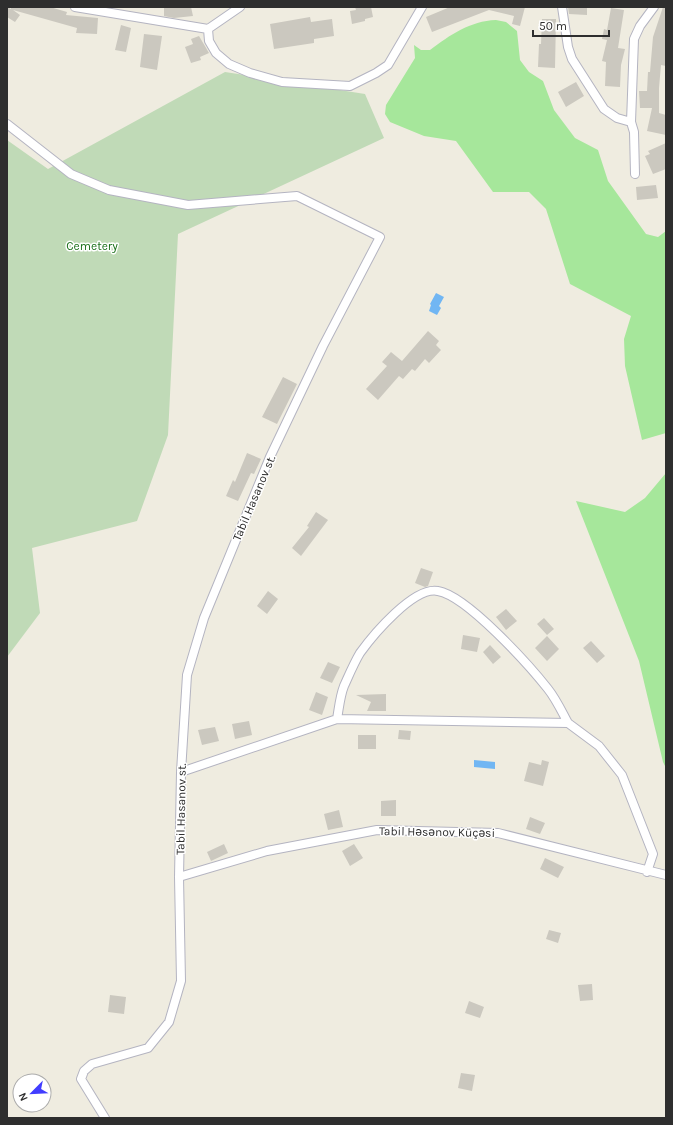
<svg xmlns="http://www.w3.org/2000/svg" width="673" height="1125" font-family="Karla,sans-serif">
<style>
.green{fill:#a6e79b}
.cemetery{fill:#c0dab7}
.water{fill:#71b6f3}
.building{fill:#cbc8bf}
.lines{fill:none;stroke-linecap:round;stroke-linejoin:round}
.minor-casing{stroke:#b4b4c1;stroke-width:10}
.minor{stroke:#fff;stroke-width:8}
.labels{text-anchor:middle;stroke-width:3;stroke-linejoin:round;paint-order:stroke}
.park-label{font-size:12px;fill:#196f19;stroke:#fff}
.street-label{font-size:12px;fill:#2e2e2e;stroke:#fff}
</style>
<rect width="100%" height="100%" fill="#efece0"/>
<path class="green" d="M 496,20 L 506,22 L 517,31 L 520,60 L 529,72 L 543,81 L 554,110 L 575,138 L 598,150 L 608,181 L 646,234 L 658,237 L 666,231 L 666,433 L 642,440 L 625,366 L 624,339 L 631,316 L 570,284 L 546,209 L 529,192 L 493,192 L 456,141 L 424,136 L 390,122 L 385,114 L 386,105 L 415,58 L 414,45 L 421,50 L 430,50 C 450,35 470,21 496,20 Z
M 666,473 L 666,768 L 663,762 L 639,661 L 576,501 L 625,512 L 645,498 Z"/>
<path class="cemetery" d="M 225,72 L 365,94 L 384,138 L 178,234 L 168,435 L 137,521 L 32,548 L 40,613 L 7,657 L 7,140 L 48,169 Z"/>
<path class="water" d="M 436,293 L 444,297 L 439,306 L 441,308 L 437,315 L 429,311 L 431,305 L 430,304 Z
M 474,760 L 495,762 L 495,769 L 474,767 Z"/>
<path class="building" d="M 7,7 L 11,9 L 11,7 L 50,7 L 67,12 L 66,15 L 98,18 L 97,34 L 76,33 L 77,28 L 13,10 L 20,15 L 15,22 L 7,17 Z
M 164,7 L 191,7 L 193,16 L 174,18 L 164,16 Z
M 355,7 L 371,7 L 373,17 L 365,19 L 365,21 L 352,24 L 350,11 L 356,10 Z
M 450,7 L 525,7 L 520,26 L 512,24 L 514,16 L 489,10 L 432,32 L 426,17 Z
M 568,7 L 587,7 L 587,15 L 569,14 Z
M 663,7 L 666,7 L 666,66 L 661,65 L 659,88 L 659,113 L 666,115 L 666,135 L 647,131 L 652,108 L 640,108 L 639,91 L 647,91 L 648,72 L 650,72 L 653,37 Z
M 611,8 L 624,10 L 618,48 L 625,49 L 621,65 L 620,87 L 605,86 L 606,62 L 602,61 L 607,40 L 602,39 L 604,29 L 607,30 Z
M 310,17 L 311,22 L 332,19 L 334,36 L 314,39 L 314,43 L 274,49 L 270,24 Z
M 542,19 L 556,19 L 555,68 L 538,67 L 539,44 L 541,44 Z
M 121,25 L 131,28 L 126,52 L 115,50 Z
M 144,34 L 162,36 L 157,70 L 140,67 Z
M 199,36 L 209,53 L 200,57 L 201,60 L 191,63 L 185,47 L 193,44 L 191,39 Z
M 576,82 L 584,96 L 566,107 L 558,92 Z
M 666,143 L 666,169 L 653,174 L 645,156 L 650,154 L 648,151 Z
M 656,185 L 658,198 L 637,200 L 636,187 Z
M 428,331 L 439,341 L 436,345 L 441,350 L 429,363 L 425,359 L 415,371 L 412,369 L 403,379 L 399,376 L 378,400 L 366,389 L 387,366 L 382,362 L 391,352 L 402,361 Z
M 283,377 L 297,384 L 277,424 L 262,417 Z
M 247,453 L 261,459 L 254,474 L 251,473 L 238,501 L 226,496 L 233,480 L 235,482 Z
M 316,512 L 328,520 L 301,556 L 292,548 L 309,527 L 307,526 Z
M 421,568 L 433,572 L 428,586 L 425,587 L 415,583 Z
M 268,591 L 278,599 L 267,614 L 257,606 Z
M 506,609 L 517,621 L 506,630 L 496,617 Z
M 544,618 L 554,629 L 547,635 L 537,624 Z
M 463,635 L 480,638 L 477,652 L 461,649 Z
M 547,636 L 559,649 L 547,661 L 535,648 Z
M 591,641 L 605,656 L 597,663 L 583,648 Z
M 490,645 L 501,657 L 493,664 L 483,652 Z
M 328,662 L 340,667 L 332,683 L 320,678 Z
M 316,692 L 328,697 L 322,715 L 309,710 Z
M 386,694 L 386,711 L 367,711 L 371,702 L 356,695 Z
M 249,721 L 252,735 L 235,739 L 232,724 Z
M 215,727 L 219,741 L 202,745 L 198,730 Z
M 399,730 L 411,731 L 410,740 L 398,739 Z
M 358,735 L 376,735 L 376,749 L 358,749 Z
M 542,760 L 549,762 L 543,786 L 524,781 L 529,762 L 541,765 Z
M 396,800 L 396,816 L 381,816 L 381,801 Z
M 339,810 L 343,827 L 328,830 L 324,814 Z
M 530,817 L 545,823 L 540,834 L 526,829 Z
M 224,844 L 228,853 L 211,861 L 207,852 Z
M 354,844 L 363,858 L 350,866 L 342,851 Z
M 545,858 L 564,867 L 558,878 L 540,869 Z
M 549,930 L 561,933 L 558,943 L 546,939 Z
M 592,984 L 593,1000 L 580,1001 L 578,985 Z
M 110,995 L 126,997 L 124,1014 L 108,1012 Z
M 469,1001 L 484,1007 L 480,1018 L 465,1013 Z
M 461,1073 L 475,1075 L 472,1091 L 458,1088 Z"/>
<g class="lines">
<g class="minor-casing">
<path id="minor" d="M 75,7 L 208,29 L 240,7
M 562,7 L 568,47 L 572,59 L 604,109 L 617,118 L 631,122 L 634,39 L 640,26 L 654,7
M 208,29 L 209,41 L 216,53 L 229,64 L 250,73 L 282,82 L 350,86 L 376,73 L 388,65 L 422,7
M 631,122 L 634,132 L 635,174
M 7,124 L 71,174 L 109,190 L 188,205 L 297,196 L 380,237 L 323,346 L 270,457 L 204,618 L 187,675 L 181,772 L 179,877 L 181,981 L 169,1022 L 148,1048 L 92,1064 L 84,1071 L 81,1079 L 105,1118
M 337,719 C 339,708 340,696 344,686 C 349,675 354,663 360,653 C 373,635 414,586 438,591 C 467,596 529,665 548,689 C 556,699 562,712 568,723
M 181,772 L 337,719 L 568,723 L 599,746 L 622,775 L 653,854 L 647,872
M 179,877 L 267,851 L 377,830 L 498,833 L 666,875"/>
</g>
<use href="#minor" class="minor"/>
</g>
<g class="labels">
<g class="park-label">
<text x="92" y="250">Cemetery</text>
</g>
<g class="street-label">
<text transform="translate(254 498) rotate(-67)" y="4">Tabil Hasanov st.</text>
<text transform="translate(181 809) rotate(-89)" y="4">Tabil Hasanov st.</text>
<text transform="translate(437 832) rotate(1)" y="4">Tabil Həsənov Küçəsi</text>
</g>
</g>
<rect width="673" height="1125" fill="none" stroke="#2e2e2e" stroke-width="16"/>
<g transform="translate(32 1093) rotate(246)"><circle r="19" fill="#ffffff" stroke="#ababab"/>
<path d="M0-3L7 15L0 10L-7 15Z" fill="#413dff"/>
<text y="-6" font-size="11" font-weight="bold" text-anchor="middle" fill="#2e2e2e">N</text>
</g>
<path d="M533 30v6h76v-6" fill="none" stroke="#2e2e2e" stroke-width="2"/>
<text x="539" y="30" font-size="12" fill="#2e2e2e" stroke="#ffffff" stroke-width="3" paint-order="stroke">50 m</text>
</svg>
